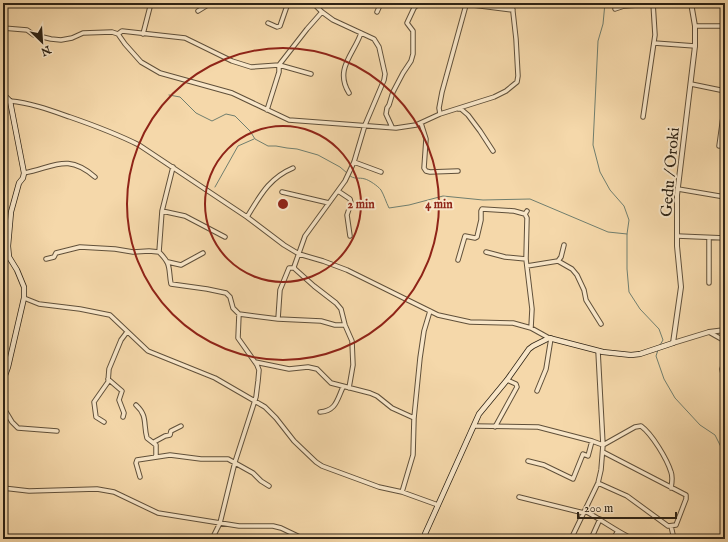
<svg xmlns="http://www.w3.org/2000/svg" width="728" height="542" font-family="'IM FELL English',serif">
<style>
.lines{fill:none;stroke-linecap:round;stroke-linejoin:round}
.stream{stroke:#707e6e;stroke-width:1}
.minor-casing{stroke:#60503a;stroke-width:5.5}
.tertiary-casing{stroke:#60503a;stroke-width:6}
.secondary-casing{stroke:#2e2315;stroke-width:6}
.minor{stroke:#f8e6c8;stroke-width:3.5}
.tertiary{stroke:#f8e6c8;stroke-width:4}
.secondary{stroke:#f8e6c8;stroke-width:4.5}
.ring{fill:none;stroke:#8f2418;stroke-width:2}
.labels{text-anchor:middle;stroke-width:4;stroke-linejoin:round;paint-order:stroke}
.street-label{font-size:16px;fill:#2e2315;stroke:#f8e6c8}
.centre{fill:#8f2418;stroke:#f8e6c8;stroke-width:2}
.ring-label{font-size:12px;text-anchor:middle;font-weight:bold;fill:#8f2418;stroke:#f8e6c8;stroke-width:4;stroke-linejoin:round;paint-order:stroke}
</style>
<rect width="100%" height="100%" fill="#f5d8aa"/>
<filter id="stains"><feTurbulence type="fractalNoise" baseFrequency=".005" numOctaves="4"/><feColorMatrix values="0 0 0 0 .2 0 0 0 0 .09 0 0 0 0 .02 0 0 0 .5 -.17"/></filter>
<radialGradient id="worn" r=".72"><stop offset=".6" stop-color="#630" stop-opacity="0"/><stop offset="1" stop-color="#630" stop-opacity=".3"/></radialGradient>
<g class="lines">
<path class="stream" d="M 605,3 L 603,24 L 598,41 L 593,145 L 600,172 L 610,190 L 624,206 L 629,220 L 627,234 L 627,269 L 629,292 L 640,309 L 659,329 L 663,340 L 660,345
M 169,95 L 180,97 L 196,113 L 212,121 L 226,114 L 235,116 L 250,131 L 255,139 L 268,146 L 276,146 L 287,148 L 297,149 L 318,155 L 340,167 L 347,173
M 349,175 C 354,180 359,177 365,179 C 369,180 378,186 381,190 C 384,195 386,202 389,208 L 409,205 L 443,196 L 483,200 L 530,199 L 608,232 L 627,234
M 215,187 L 238,146 L 254,139
M 658,350 L 656,356 L 664,379 L 675,398 L 700,425 L 715,435 L 723,451 L 725,463
M 725,484 L 725,498"/>
<g class="minor-casing">
<path id="minor" d="M 313,3 L 322,12 L 333,20 L 374,39 L 379,47 L 385,74 L 384,80 L 365,125 L 354,162 L 345,181 L 305,236 L 294,267 L 295,269 L 314,286 L 336,303 L 341,309 L 345,325 L 352,341 L 353,365 L 349,388
M 457,3 L 513,10
M 615,9 L 624,6 L 653,4
M 198,11 L 211,3
M 377,12 L 381,3
M 268,23 L 277,27 L 280,26 L 288,3
M 695,26 L 725,26
M 3,28 L 27,30 L 34,35 L 51,39 L 61,40 L 72,38 L 83,33 L 112,32 L 118,34 L 125,44 L 141,62 L 160,73 L 232,93 L 289,120 L 396,128 L 416,125 L 440,114 L 494,97 L 506,91 L 517,82 L 518,76 L 516,39 L 512,3
M 118,34 L 122,31 L 185,38 L 232,61 L 251,67 L 279,65 L 311,74
M 143,34 L 151,3
M 654,43 L 695,46
M 691,84 L 725,91
M 349,93 C 334,69 354,54 361,33
M 10,101 C 31,103 50,110 70,117 C 93,125 117,134 139,145 L 247,217 L 284,245 L 299,254 L 323,261 L 347,270 L 438,315 L 470,322 L 513,323 L 531,328 L 549,338
M 458,109 L 461,109 L 468,115 L 480,131 L 493,151
M 267,110 L 279,72 L 279,65 L 307,29 L 322,12
M 440,114 L 439,108 L 442,92 L 466,5
M 643,117 L 655,35 L 653,3
M 421,123 L 426,139 L 424,168 L 426,171 L 430,172 L 458,171
M 392,127 L 386,114 L 387,108 L 389,105 L 393,92 L 403,73 L 411,61 L 413,54 L 413,31 L 407,23 L 414,8 L 419,3
M 719,146 L 725,102
M 354,162 L 381,172
M 24,173 C 55,167 67,153 95,177
M 678,189 L 725,197
M 338,191 L 350,199 L 351,203 L 347,215 L 350,236
M 282,192 L 329,203
M 162,211 L 185,216 L 225,237
M 527,211 L 525,214 L 527,218 L 526,259 L 532,309 L 531,328
M 247,217 C 260,196 269,178 293,168
M 677,236 L 725,238
M 709,238 L 709,283
M 3,251 L 8,251
M 159,252 L 162,211 L 173,167
M 486,252 L 505,257 L 526,259
M 46,259 L 54,257 L 56,253 L 80,247 L 115,249 L 133,252 L 149,251 L 159,252 C 172,265 168,268 171,284 L 207,289 L 226,293 L 230,297 L 233,308 L 239,314 L 278,319 L 321,321 L 335,325 L 345,325
M 458,260 L 465,236 L 475,238 L 477,237 L 481,220 L 481,211 L 482,209 L 514,211 L 525,214
M 558,261 L 561,257 L 564,245
M 168,262 L 181,265 L 203,253
M 527,266 L 558,261 L 572,269 L 577,275 L 584,290 L 586,300 L 601,324
M 24,298 L 39,304 L 80,309 L 110,315 L 148,351 L 215,378 L 265,407 L 276,418 L 294,441 L 316,462 L 322,466 L 379,487 L 402,492 L 438,505
M 278,319 L 280,290 L 289,268 L 294,268
M 709,332 L 725,341
M 725,359 L 722,369 L 725,385
M 255,362 L 289,369 L 308,367 L 317,369 L 331,383 L 370,393 L 377,396 L 392,408 L 414,418
M 108,379 L 122,391 L 119,400 L 124,413 L 123,417
M 537,391 L 546,369 L 551,338
M 136,405 C 148,416 143,424 147,438 L 156,445 L 156,456
M 3,407 L 12,422 L 18,428 L 57,431
M 320,412 C 336,411 337,400 343,387
M 104,422 L 96,417 L 94,402 L 108,382 L 109,369 L 121,340 L 127,332
M 474,426 L 538,427 L 592,441 L 603,445 L 635,427 L 641,426 C 652,434 667,459 671,472 C 673,477 672,482 671,488
M 495,427 L 517,387 L 516,384 L 507,380
M 154,442 L 165,436 L 170,435 L 171,431 L 181,426
M 528,461 L 544,465 L 573,479 L 583,454 L 588,456 L 592,441
M 140,477 L 136,463 L 137,460 L 170,455 L 201,459 L 228,459 L 253,473 L 261,481 L 269,486
M 598,483 L 627,496 L 668,526 L 676,525 L 686,499 L 686,495 L 603,452
M 3,488 L 29,491 L 97,489 L 114,492 L 158,513 L 239,526 L 273,526 L 281,528 L 304,539
M 402,492 L 413,455 L 414,418 L 420,358 L 424,331 L 430,311
M 519,497 L 584,513
M 585,511 C 602,520 616,531 633,539
M 671,526 L 674,539
M 212,539 L 220,523 L 235,462 L 256,397 L 258,381 L 259,370 L 257,365 L 238,338 L 239,314
M 571,539 L 598,483 L 601,470 L 603,445 L 598,351
M 591,539 L 600,519
M 613,539 L 618,531"/>
</g>
<g class="tertiary-casing">
<path id="tertiary" d="M 691,3 L 695,26 L 695,46 L 677,195 L 677,246 L 681,287 L 673,343 L 709,332 L 725,330"/>
</g>
<g class="secondary-casing">
<path id="secondary" d="M 3,94 L 10,101 L 24,173 L 23,178 L 19,183 L 11,212 L 8,246 L 9,257 L 17,270 L 24,287 L 24,298 L 8,367 L 3,381
M 424,539 L 425,534 L 479,414 L 507,380 L 529,349 L 533,346 L 549,338 L 603,352 L 631,355 L 640,354 L 673,343"/>
</g>
<use href="#minor" class="minor"/>
<use href="#tertiary" class="tertiary"/>
<use href="#secondary" class="secondary"/>
</g>
<g class="ring">
<circle cx="283" cy="204" r="78"/>
<circle cx="283" cy="204" r="156"/>
</g>
<g class="labels">
<g class="street-label">
<text transform="translate(669 172) rotate(-85)" y="6">Gedu / Oroki</text>
</g>
</g>
<circle cx="283" cy="204" r="6" class="centre"/>
<g class="ring-label">
<text x="361" y="208">2 min</text>
<text x="439" y="208">4 min</text>
</g>
<rect width="728" height="542" fill="none" stroke="#f5d8aa" stroke-width="16"/>
<rect x="4" y="4" width="720" height="534" fill="none" stroke="#2e2315" stroke-width="2"/>
<rect x="8" y="8" width="712" height="526" fill="none" stroke="#2e2315"/>
<g transform="translate(42 42) rotate(155)" stroke="#f8e6c8" stroke-width="3" paint-order="stroke">
<path d="M0-3L7 15L0 10L-7 15Z" fill="#2e2315"/>
<text y="-6" font-size="11" font-weight="bold" text-anchor="middle" fill="#2e2315">N</text>
</g>
<path d="M578 512v6h98v-6" fill="none" stroke="#2e2315" stroke-width="2"/>
<text x="584" y="512" font-size="12" fill="#2e2315" stroke="#f8e6c8" stroke-width="3" paint-order="stroke">200 m</text>
<rect width="100%" height="100%" filter="url(#stains)"/>
<rect width="100%" height="100%" fill="url(#worn)"/>
</svg>
